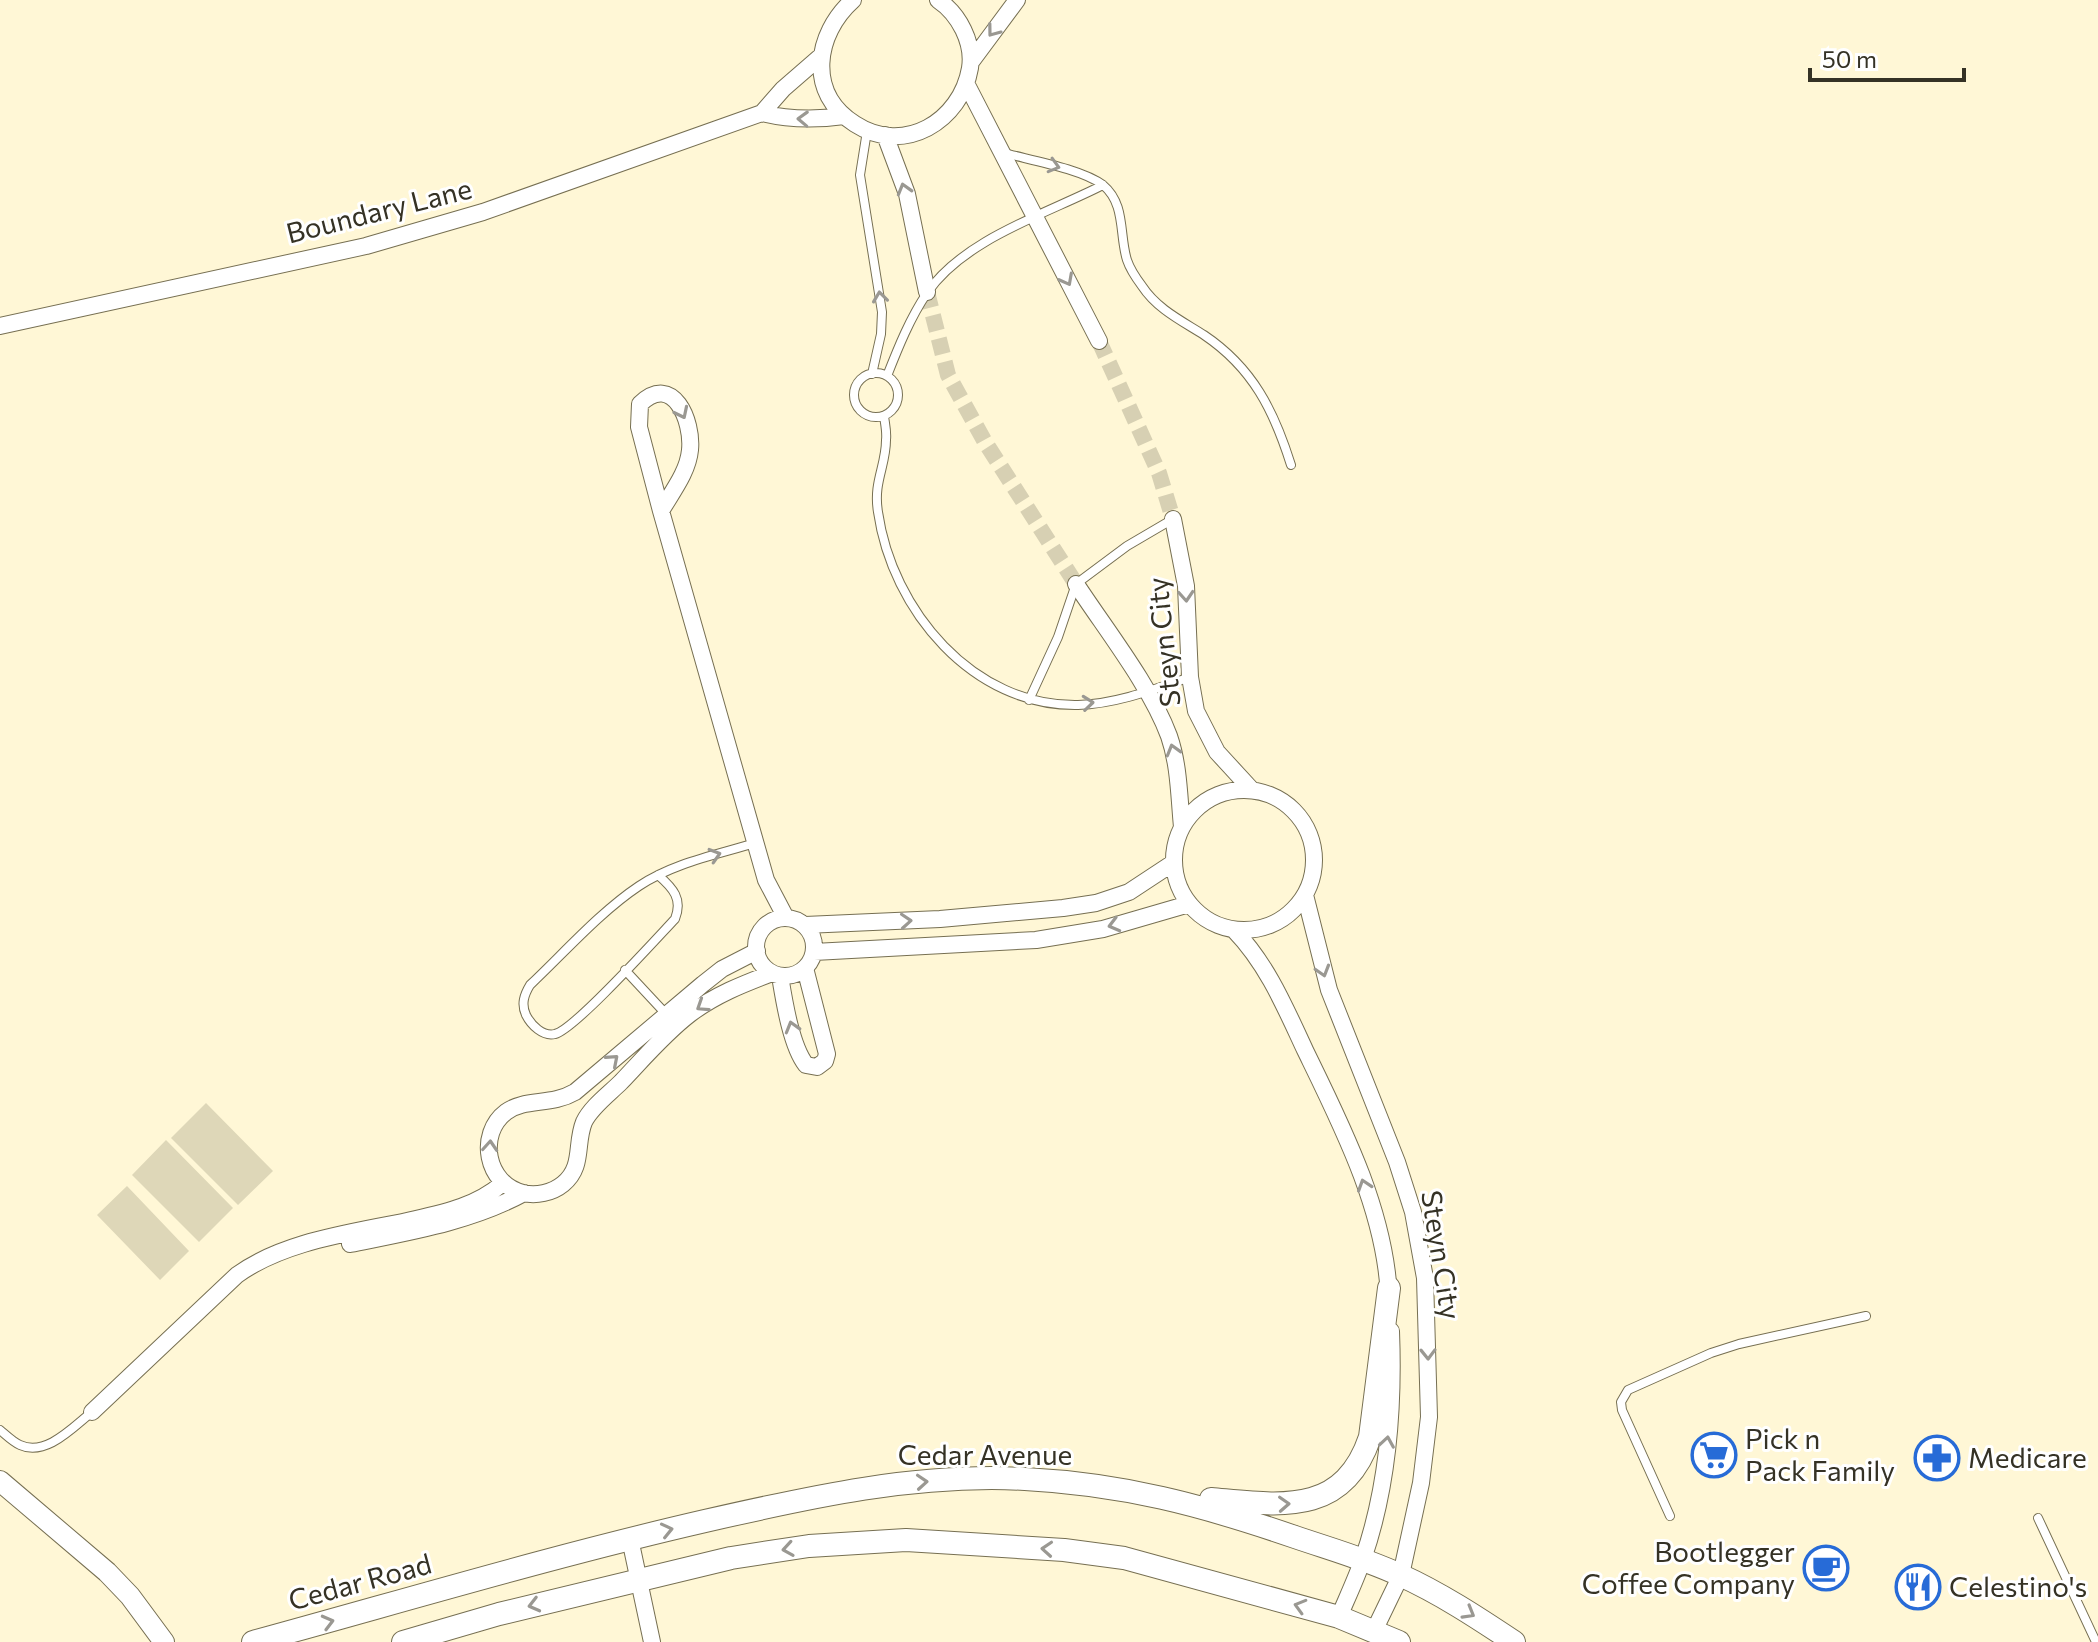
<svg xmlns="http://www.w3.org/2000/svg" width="2098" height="1642" font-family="Commissioner,sans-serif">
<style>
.green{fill:#ded7b8}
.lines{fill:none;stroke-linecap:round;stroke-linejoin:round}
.minor-tunnel{stroke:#d7d0b3;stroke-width:16;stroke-dasharray:16 8;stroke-linecap:butt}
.service-casing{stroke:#766f52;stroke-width:10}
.minor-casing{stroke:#766f52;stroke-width:18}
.tertiary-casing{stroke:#766f52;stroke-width:22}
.secondary-casing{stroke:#766f52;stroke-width:24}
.service{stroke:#fff;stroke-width:8}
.minor{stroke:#fff;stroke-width:16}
.tertiary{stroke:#fff;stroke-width:20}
.secondary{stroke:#fff;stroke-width:22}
.oneway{stroke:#9a9892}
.labels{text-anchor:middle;stroke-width:6;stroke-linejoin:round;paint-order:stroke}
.street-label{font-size:28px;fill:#353225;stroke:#fff}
.poi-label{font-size:28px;fill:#353225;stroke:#fff;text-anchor:start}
</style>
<rect width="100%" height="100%" fill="#fff7d6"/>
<path class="green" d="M 206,1103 L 273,1171 L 238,1205 L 171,1138 Z
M 166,1140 L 233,1208 L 199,1242 L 132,1175 Z
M 127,1186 L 189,1251 L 160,1280 L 97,1215 Z"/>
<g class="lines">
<path class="minor-tunnel" d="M 927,292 L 948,375 L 985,442 L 1076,584
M 1099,341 L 1159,473 L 1173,519"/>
<g class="service-casing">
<path id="service" d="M 867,131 L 860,175 L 882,312 L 881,334 L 872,374
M 1004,153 C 1030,160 1082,169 1103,185 C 1126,204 1119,235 1127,260 C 1130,269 1136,278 1142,286 C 1157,309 1182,321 1204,335 C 1253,368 1274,411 1291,465
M854 395a22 22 0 1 1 44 0a22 22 0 1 1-44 0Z
M 887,376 C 898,348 910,318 927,293 C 964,239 1046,214 1103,185
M 884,416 C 885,424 887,432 886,440 C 886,466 873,482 878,512 C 892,610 973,707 1078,705 C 1116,704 1155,689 1190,677
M 1029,700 L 1058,637 L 1076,584 L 1127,546 L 1173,519
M 658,875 C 673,888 683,899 675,919 C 656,939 574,1030 555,1034 C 543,1037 531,1025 526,1015 C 521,1004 524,995 530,985 C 564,953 600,912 639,886 C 673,863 716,855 755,843
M 625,970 L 666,1014
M 0,1430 C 6,1435 13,1442 20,1445 C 46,1457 73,1427 92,1412
M 1670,1516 L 1622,1410 L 1621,1402 L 1628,1390 L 1711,1353 L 1739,1344 L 1866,1316
M 2038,1518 L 2096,1642"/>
</g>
<g class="minor-casing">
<path id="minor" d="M 853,0 C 815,34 806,93 855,124 C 904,156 961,121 970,68 C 974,43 959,14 938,0
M 971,62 L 1017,0
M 967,85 L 1099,341
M 762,113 C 790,120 815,120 844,116
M 885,135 L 907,194 L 927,292
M 0,326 L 366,246 L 483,212 L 762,113 L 783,89 L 821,56
M 661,511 C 672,492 688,472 690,450 C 693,421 673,372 640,404 L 639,427 L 661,511 L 766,880 L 786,918
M 1173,519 L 1186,586 L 1190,677 L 1196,711 L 1217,752 L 1251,789
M 1076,584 C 1106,630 1150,685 1169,736 C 1179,765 1179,796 1182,827
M1174 860a70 70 0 1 1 140 0a70 70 0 1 1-140 0Z
M 1305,895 L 1329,990 L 1397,1162 L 1413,1212 L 1425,1278 L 1429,1417 L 1421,1483 L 1401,1575 L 1374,1631
M756 947a29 29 0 1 1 58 0a29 29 0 1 1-58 0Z
M 805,925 L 940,919 L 1063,908 L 1096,903 L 1129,892 L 1173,863
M 1234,930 C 1267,964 1285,1007 1305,1050 C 1342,1126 1385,1210 1389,1296
M 757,951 L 722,969 L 703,984 L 575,1092 C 551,1106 525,1098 506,1112 C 477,1134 486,1184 523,1193 C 536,1196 552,1193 563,1184 C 584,1167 575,1144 584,1122 C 591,1107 609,1094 621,1082 C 643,1059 665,1033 690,1014 C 715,995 743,984 772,973
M 814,952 L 1036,940 L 1103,929 L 1189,904
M 780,976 C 784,1000 791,1046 806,1065 L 817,1067 L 825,1061 L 827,1054 L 805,968
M 350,1244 C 409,1232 471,1222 524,1193
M 92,1412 L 237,1275 C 284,1241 351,1233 407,1221 C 442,1213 475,1207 503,1183
M 630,1539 L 652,1642
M 1339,1617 C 1347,1598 1356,1579 1363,1559 C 1388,1487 1394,1407 1391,1331"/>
</g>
<g class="tertiary-casing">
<path id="tertiary" d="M 0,1481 L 107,1572 L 130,1596 L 164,1642"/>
</g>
<g class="secondary-casing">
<path id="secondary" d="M 1211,1499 C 1280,1505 1343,1517 1370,1437 L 1389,1288
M 253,1642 C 403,1601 553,1556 705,1521 C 810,1497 917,1473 1025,1479 C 1123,1484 1202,1505 1295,1537 C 1330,1549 1366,1559 1400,1575 C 1440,1593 1478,1618 1514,1642
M 403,1642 L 499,1614 L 731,1558 L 809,1546 L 906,1540 L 1064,1550 L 1124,1558 L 1339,1617 L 1399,1642"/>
</g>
<use href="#service" class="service"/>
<use href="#minor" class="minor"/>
<use href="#tertiary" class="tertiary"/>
<use href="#secondary" class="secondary"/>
</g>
<defs><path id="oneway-chevron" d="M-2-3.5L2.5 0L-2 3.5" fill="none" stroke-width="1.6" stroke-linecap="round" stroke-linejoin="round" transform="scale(2)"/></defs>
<g class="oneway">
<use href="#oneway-chevron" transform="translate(993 31) rotate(127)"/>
<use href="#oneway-chevron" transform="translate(803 119) rotate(-178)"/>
<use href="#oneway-chevron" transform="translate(1054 166) rotate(16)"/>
<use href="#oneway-chevron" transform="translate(904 189) rotate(-106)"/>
<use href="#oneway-chevron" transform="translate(1067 280) rotate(62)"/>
<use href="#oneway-chevron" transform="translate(880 297) rotate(-97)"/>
<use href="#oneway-chevron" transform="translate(682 413) rotate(64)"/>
<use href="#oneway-chevron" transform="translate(1186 596) rotate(86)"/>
<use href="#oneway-chevron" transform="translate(1088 703) rotate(-6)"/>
<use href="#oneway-chevron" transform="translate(1173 750) rotate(-106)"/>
<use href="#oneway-chevron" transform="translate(715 855) rotate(-17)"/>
<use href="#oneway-chevron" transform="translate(906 921) rotate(-4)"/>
<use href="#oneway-chevron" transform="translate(1114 925) rotate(165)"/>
<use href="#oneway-chevron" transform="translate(1323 971) rotate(73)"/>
<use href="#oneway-chevron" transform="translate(702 1006) rotate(147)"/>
<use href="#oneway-chevron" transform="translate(792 1027) rotate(-106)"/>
<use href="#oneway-chevron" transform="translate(613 1060) rotate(-41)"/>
<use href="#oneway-chevron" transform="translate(490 1146) rotate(-86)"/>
<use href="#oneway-chevron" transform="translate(1364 1185) rotate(-108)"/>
<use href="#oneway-chevron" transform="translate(1428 1354) rotate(89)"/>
<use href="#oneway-chevron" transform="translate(1387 1442) rotate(-81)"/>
<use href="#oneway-chevron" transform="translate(922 1482) rotate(-4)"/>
<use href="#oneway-chevron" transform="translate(1284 1504) rotate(-3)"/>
<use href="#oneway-chevron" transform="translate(667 1530) rotate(-13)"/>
<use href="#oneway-chevron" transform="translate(788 1549) rotate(171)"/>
<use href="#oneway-chevron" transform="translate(1047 1549) rotate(-176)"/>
<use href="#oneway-chevron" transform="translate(534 1605) rotate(166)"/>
<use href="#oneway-chevron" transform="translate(1300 1606) rotate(-164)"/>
<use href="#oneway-chevron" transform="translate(1469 1613) rotate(30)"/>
<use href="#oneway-chevron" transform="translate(328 1622) rotate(-15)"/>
</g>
<defs>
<g id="supermarket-ring" transform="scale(2.3)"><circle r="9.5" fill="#fff" stroke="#276bd7" stroke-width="1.5"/><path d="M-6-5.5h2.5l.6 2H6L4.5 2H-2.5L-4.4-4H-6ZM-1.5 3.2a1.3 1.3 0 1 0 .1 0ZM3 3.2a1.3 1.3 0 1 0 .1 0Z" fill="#276bd7"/></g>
<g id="pharmacy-ring" transform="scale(2.3)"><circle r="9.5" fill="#fff" stroke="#276bd7" stroke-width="1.5"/><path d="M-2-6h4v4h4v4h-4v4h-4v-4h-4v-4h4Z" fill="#276bd7"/></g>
<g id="cafe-ring" transform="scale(2.3)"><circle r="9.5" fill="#fff" stroke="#276bd7" stroke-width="1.5"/><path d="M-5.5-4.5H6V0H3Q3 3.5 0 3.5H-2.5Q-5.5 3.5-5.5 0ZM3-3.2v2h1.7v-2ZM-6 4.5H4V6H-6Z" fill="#276bd7"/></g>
<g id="restaurant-ring" transform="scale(2.3)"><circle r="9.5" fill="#fff" stroke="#276bd7" stroke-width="1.5"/><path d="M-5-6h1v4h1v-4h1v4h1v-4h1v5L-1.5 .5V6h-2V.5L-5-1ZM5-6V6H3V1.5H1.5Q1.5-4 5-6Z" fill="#276bd7"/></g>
</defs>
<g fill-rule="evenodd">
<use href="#supermarket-ring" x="1714" y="1455"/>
<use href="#pharmacy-ring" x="1937" y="1458"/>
<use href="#cafe-ring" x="1826" y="1568"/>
<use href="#restaurant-ring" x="1918" y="1587"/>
</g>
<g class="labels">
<g class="street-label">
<text transform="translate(379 211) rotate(-14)" y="10">Boundary Lane</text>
<text transform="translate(1164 642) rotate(-96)" y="10">Steyn City</text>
<text transform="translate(1441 1255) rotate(81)" y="10">Steyn City</text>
<text x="985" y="1465">Cedar Avenue</text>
<text transform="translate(360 1582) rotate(-15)" y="10">Cedar Road</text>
</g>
<g class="poi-label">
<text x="1745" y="1449">Pick n<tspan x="1745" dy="32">Pack Family</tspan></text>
<text x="1968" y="1468">Medicare</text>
<text x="1795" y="1562" text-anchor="end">Bootlegger<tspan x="1795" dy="32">Coffee Company</tspan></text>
<text x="1949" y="1597">Celestino's</text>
</g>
</g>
<path d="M1810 68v12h154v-12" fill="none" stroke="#353225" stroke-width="4"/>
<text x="1822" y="68" font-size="24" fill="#353225" stroke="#ffffff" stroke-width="6" paint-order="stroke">50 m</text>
</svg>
